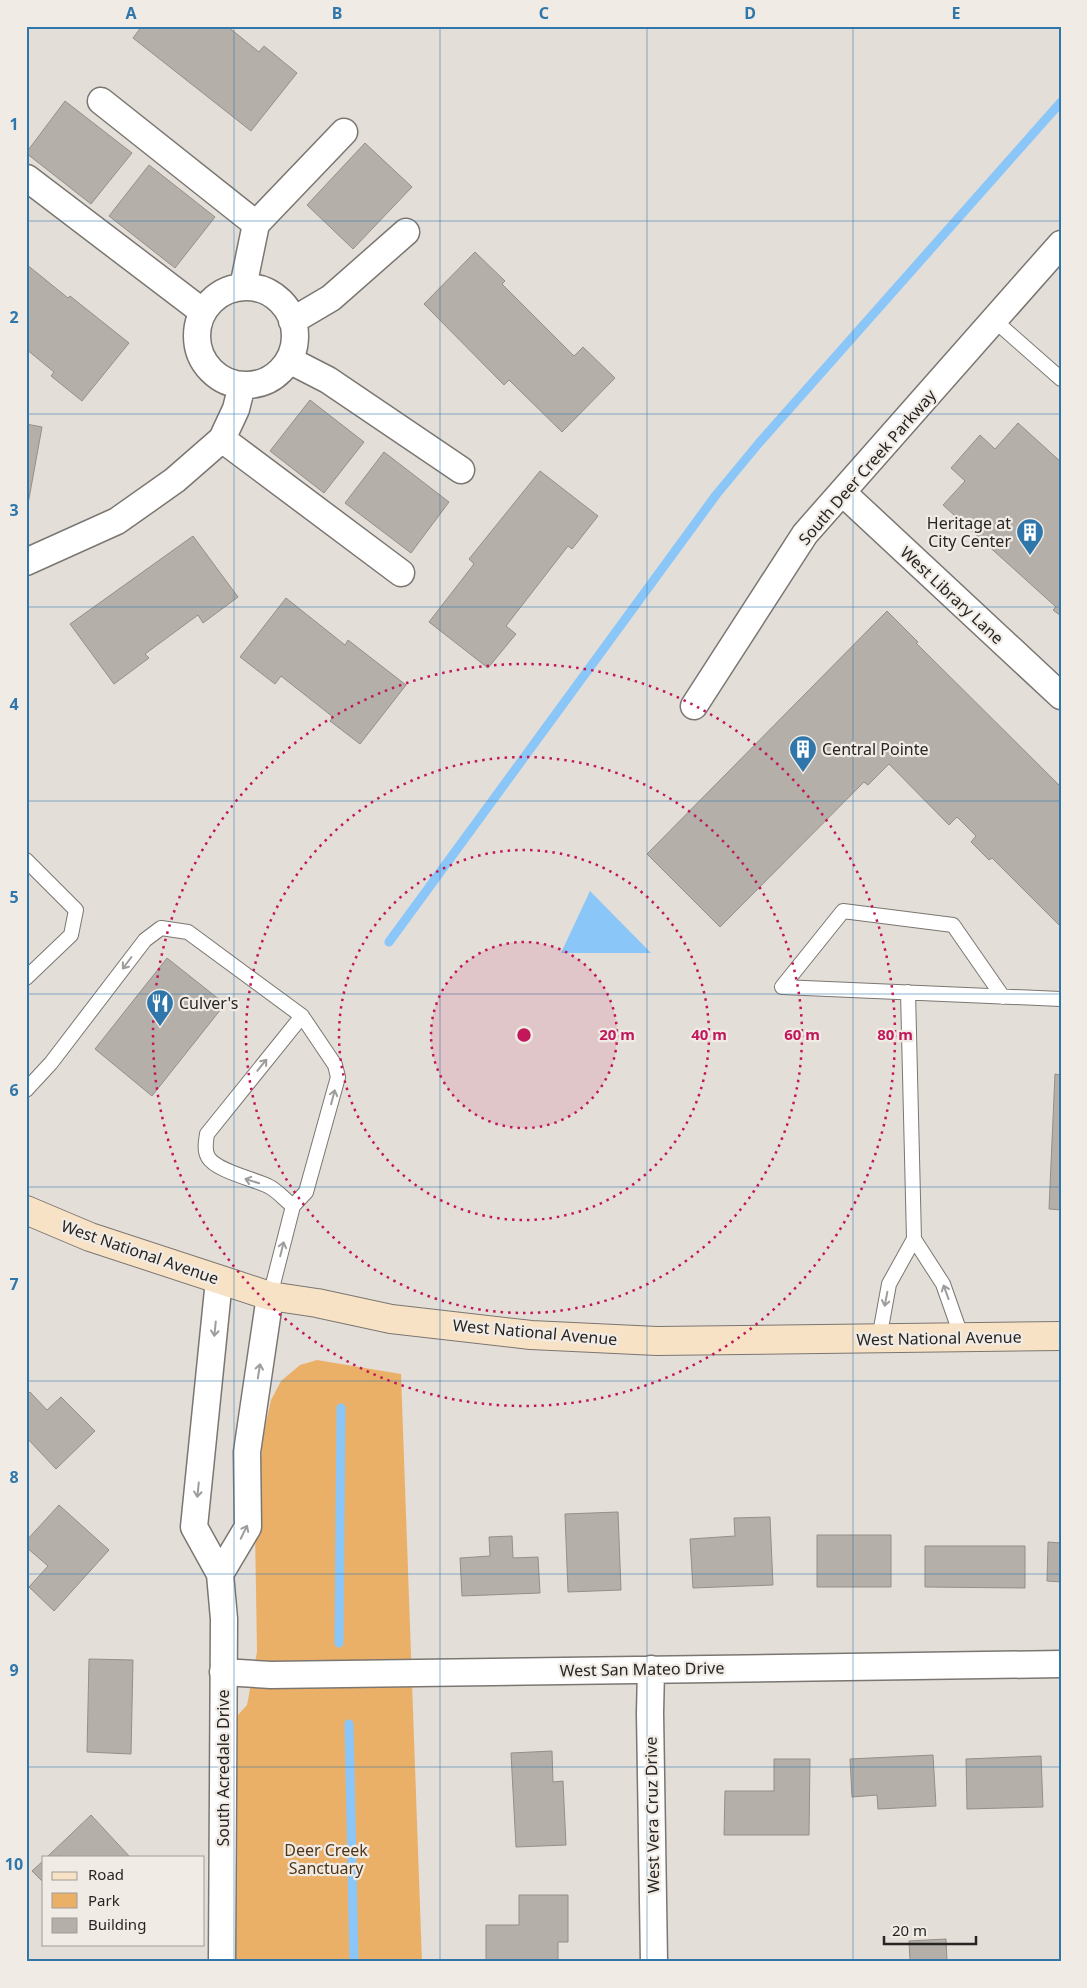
<svg xmlns="http://www.w3.org/2000/svg" width="1087" height="1988" font-family="'Noto Sans',sans-serif">
<style>
.green{fill:#ebb068}
.water{fill:#8ac6f8}
.lines{fill:none;stroke-linecap:round;stroke-linejoin:round}
.stream{stroke:#8ac6f8;stroke-width:9}
.building{fill:#b4afa9;stroke:#948f89}
.lane-casing{stroke:#7b7671;stroke-width:16}
.street-casing{stroke:#7b7671;stroke-width:29}
.secondary-casing{stroke:#7b7671;stroke-width:30}
.lane{stroke:#fff;stroke-width:14}
.street{stroke:#fff;stroke-width:26}
.secondary{stroke:#f7e2c6;stroke-width:28}
.oneway{stroke:#9e9d9c}
.grid{fill:none;stroke:#2f76ab;stroke-width:1;stroke-opacity:0.55}
.ring{fill:none;stroke:#c2185b;stroke-width:2.5;stroke-dasharray:2.5 5}
.labels{text-anchor:middle;stroke-width:4.5;stroke-linejoin:round;paint-order:stroke}
.street-label{font-size:16px;fill:#272523;stroke:#f1ebe5}
.poi-label{font-size:16px;fill:#272523;stroke:#f1ebe5;text-anchor:start}
.park-label{font-size:16px;fill:#503616;stroke:#f1ebe5}
.centre{fill:#c2185b;stroke:#f1ebe5;stroke-width:2.5}
.ring-label{font-size:15px;text-anchor:middle;font-weight:bold;fill:#c2185b;stroke:#f1ebe5;stroke-width:4.5;stroke-linejoin:round;paint-order:stroke}
.neatline{fill:none;stroke:#2f76ab;stroke-width:2}
.grid-label{font-size:16px;text-anchor:middle;font-weight:bold;fill:#2f76ab}
</style>
<rect width="100%" height="100%" fill="#e4ded8"/>
<path class="green" d="M 317,1360 L 401,1374 L 422,1962 L 236,1962 L 233,1729 L 238,1715 L 247,1705 L 257,1652 L 255,1530 L 263,1436 L 271,1400 L 281,1381 L 300,1365 Z"/>
<path class="water" d="M 590,891 L 651,953 L 561,953 Z"/>
<g class="lines">
<path class="stream" d="M 389,942 L 716,495 L 759,443 L 1061,102
M 339,1643 L 341,1408
M 349,1724 L 354,1962"/>
</g>
<path class="building" d="M 142,26 L 227,26 L 259,52 L 264,46 L 297,73 L 251,131 L 133,38 Z
M 65,101 L 132,153 L 91,204 L 26,153 Z
M 365,143 L 412,187 L 353,249 L 307,205 Z
M 149,165 L 215,217 L 175,268 L 109,216 Z
M 475,252 L 505,281 L 502,284 L 574,356 L 583,347 L 615,378 L 562,432 L 509,380 L 504,385 L 424,304 Z
M 26,264 L 68,298 L 70,296 L 129,343 L 82,401 L 51,376 L 54,372 L 26,349 Z
M 310,400 L 364,442 L 324,493 L 270,451 Z
M 1018,423 L 1061,462 L 1061,616 L 1053,610 L 1056,607 L 943,505 L 965,481 L 951,468 L 980,435 L 995,449 Z
M 26,424 L 42,427 L 28,504 L 26,503 Z
M 384,452 L 449,502 L 411,553 L 345,503 Z
M 540,471 L 598,516 L 572,549 L 568,546 L 506,626 L 516,634 L 488,668 L 429,622 L 474,564 L 469,559 Z
M 193,536 L 238,597 L 203,623 L 198,615 L 145,654 L 149,658 L 114,684 L 70,624 Z
M 286,598 L 345,645 L 348,640 L 406,685 L 360,744 L 330,721 L 333,717 L 281,676 L 275,684 L 240,657 Z
M 887,611 L 918,642 L 916,643 L 1061,787 L 1061,927 L 992,858 L 989,860 L 971,842 L 976,836 L 957,817 L 949,825 L 889,764 L 868,785 L 864,782 L 720,927 L 647,854 Z
M 167,958 L 225,1004 L 152,1096 L 95,1049 Z
M 1055,1074 L 1061,1075 L 1061,1210 L 1049,1209 Z
M 30,1392 L 47,1410 L 61,1397 L 95,1431 L 56,1469 L 26,1437 L 26,1395 Z
M 59,1505 L 109,1550 L 54,1611 L 29,1587 L 48,1566 L 26,1547 L 26,1541 Z
M 618,1512 L 621,1590 L 568,1592 L 565,1514 Z
M 770,1517 L 773,1585 L 693,1588 L 690,1539 L 735,1536 L 734,1518 Z
M 817,1535 L 891,1535 L 891,1587 L 817,1587 Z
M 512,1536 L 513,1558 L 538,1557 L 540,1593 L 462,1596 L 460,1558 L 490,1556 L 489,1537 Z
M 1048,1542 L 1061,1543 L 1061,1582 L 1047,1581 Z
M 925,1546 L 1025,1546 L 1025,1588 L 925,1587 Z
M 89,1659 L 133,1660 L 131,1754 L 87,1752 Z
M 552,1751 L 553,1782 L 563,1781 L 566,1845 L 516,1847 L 511,1753 Z
M 933,1755 L 936,1806 L 878,1809 L 877,1795 L 852,1797 L 850,1759 Z
M 1041,1756 L 1043,1807 L 967,1809 L 966,1759 Z
M 774,1759 L 810,1759 L 809,1835 L 724,1835 L 725,1791 L 774,1791 Z
M 91,1815 L 130,1857 L 47,1857 Z
M 44,1860 L 44,1883 L 32,1871 Z
M 519,1895 L 568,1895 L 568,1942 L 558,1942 L 558,1962 L 486,1962 L 486,1925 L 519,1925 Z
M 946,1939 L 947,1962 L 885,1962 L 910,1961 L 909,1941 Z
M 738,1960 L 821,1962 L 738,1962 Z"/>
<g class="lines">
<g class="lane-casing">
<path id="lane" d="M 994,320 L 1061,379
M 26,860 L 76,910 L 71,935 L 26,978
M 1003,997 L 953,925 L 843,911 L 782,987 C 875,991 968,995 1061,999
M 26,1090 L 51,1063 L 145,940 L 161,928 L 188,932 L 302,1016 L 335,1065 L 338,1077 L 306,1192 L 293,1206 L 270,1296
M 293,1206 C 285,1200 277,1190 268,1186 C 254,1179 216,1171 208,1157 C 204,1150 206,1141 207,1134 L 302,1016
M 914,1239 L 943,1284 L 962,1338
M 879,1339 L 889,1284 L 914,1239 L 908,992"/>
</g>
<g class="street-casing">
<path id="street" d="M 101,101 L 256,224 L 243,287
M 27,178 L 203,312
M 256,224 L 344,132
M197 336a49 49 0 1 1 98 0a49 49 0 1 1-98 0Z
M 292,321 L 331,298 L 406,232
M 289,360 L 328,380 L 461,470
M 222,439 L 401,573
M 843,493 L 1061,696
M 26,562 L 117,521 L 175,480 L 222,439 L 236,409 L 242,385
M 694,706 L 805,534 L 1061,244
M 219,1280 L 194,1527 L 220,1574 L 224,1619 L 222,1962
M 220,1574 L 248,1527 L 247,1452 L 270,1296
M 651,1669 L 650,1713 L 654,1962
M 223,1672 L 271,1675 L 1061,1664"/>
</g>
<g class="secondary-casing">
<path id="secondary" d="M 26,1210 L 90,1237 L 270,1296 L 317,1303 L 391,1319 L 531,1335 L 657,1341 L 1061,1336"/>
</g>
<use href="#lane" class="lane"/>
<use href="#street" class="street"/>
<use href="#secondary" class="secondary"/>
</g>
<defs><path id="oneway-shaft" d="M-6 0H5M1.5-3L5.5 0L1.5 3" fill="none" stroke-width="1.6" stroke-linecap="round" stroke-linejoin="round" transform="scale(1.25)"/></defs>
<g class="oneway">
<use href="#oneway-shaft" transform="translate(127 963) rotate(127)"/>
<use href="#oneway-shaft" transform="translate(262 1065) rotate(-51)"/>
<use href="#oneway-shaft" transform="translate(333 1097) rotate(-75)"/>
<use href="#oneway-shaft" transform="translate(252 1181) rotate(-163)"/>
<use href="#oneway-shaft" transform="translate(282 1249) rotate(-76)"/>
<use href="#oneway-shaft" transform="translate(946 1292) rotate(-110)"/>
<use href="#oneway-shaft" transform="translate(886 1299) rotate(101)"/>
<use href="#oneway-shaft" transform="translate(215 1329) rotate(96)"/>
<use href="#oneway-shaft" transform="translate(259 1371) rotate(-81)"/>
<use href="#oneway-shaft" transform="translate(198 1490) rotate(96)"/>
<use href="#oneway-shaft" transform="translate(244 1532) rotate(-64)"/>
</g>
<path class="grid" d="M 234,26 L 234,1962M 440,26 L 440,1962M 647,26 L 647,1962M 853,26 L 853,1962M 26,221 L 1061,221M 26,414 L 1061,414M 26,607 L 1061,607M 26,801 L 1061,801M 26,994 L 1061,994M 26,1187 L 1061,1187M 26,1381 L 1061,1381M 26,1574 L 1061,1574M 26,1767 L 1061,1767"/>
<circle cx="524" cy="1035" r="93" fill="#c2185b" fill-opacity=".12"/>
<g class="ring">
<circle cx="524" cy="1035" r="93"/>
<circle cx="524" cy="1035" r="185"/>
<circle cx="524" cy="1035" r="278"/>
<circle cx="524" cy="1035" r="371"/>
</g>
<defs>
<g id="building-pin" transform="scale(1.4375)"><path d="M0 17L-7.5 6A9.5 9.5 0 1 1 7.5 6Z" fill="#2f76ab" stroke="#f1ebe5"/><path d="M-4-6H4V6H1V3H-1V6H-4ZM-2.5-4.3h1.7v1.8h-1.7ZM.8-4.3h1.7v1.8H.8ZM-2.5-1h1.7V.8h-1.7ZM.8-1h1.7V.8H.8Z" fill="#fff"/></g>
<g id="restaurant-pin" transform="scale(1.4375)"><path d="M0 17L-7.5 6A9.5 9.5 0 1 1 7.5 6Z" fill="#2f76ab" stroke="#f1ebe5"/><path d="M-5-6h1v4h1v-4h1v4h1v-4h1v5L-1.5 .5V6h-2V.5L-5-1ZM5-6V6H3V1.5H1.5Q1.5-4 5-6Z" fill="#fff"/></g>
</defs>
<g fill-rule="evenodd">
<use href="#building-pin" x="1030" y="532"/>
<use href="#building-pin" x="803" y="749"/>
<use href="#restaurant-pin" x="160" y="1003"/>
</g>
<g class="labels">
<g class="street-label">
<text transform="translate(867 467) rotate(-49)" y="6">South Deer Creek Parkway</text>
<text transform="translate(952 595) rotate(43)" y="6">West Library Lane</text>
<text transform="translate(140 1252) rotate(19)" y="6">West National Avenue</text>
<text transform="translate(535 1332) rotate(5)" y="6">West National Avenue</text>
<text transform="translate(939 1338) rotate(-1)" y="6">West National Avenue</text>
<text transform="translate(642 1669) rotate(-1)" y="6">West San Mateo Drive</text>
<text transform="translate(223 1768) rotate(-90)" y="6">South Acredale Drive</text>
<text transform="translate(652 1815) rotate(-91)" y="6">West Vera Cruz Drive</text>
</g>
<g class="poi-label">
<text x="1011" y="529" text-anchor="end">Heritage at<tspan x="1011" dy="18">City Center</tspan></text>
<text x="822" y="755">Central Pointe</text>
<text x="179" y="1009">Culver's</text>
</g>
<g class="park-label">
<text x="326" y="1856">Deer Creek<tspan x="326" dy="18">Sanctuary</tspan></text>
</g>
</g>
<circle cx="524" cy="1035" r="8" class="centre"/>
<g class="ring-label">
<text x="617" y="1040">20 m</text>
<text x="709" y="1040">40 m</text>
<text x="802" y="1040">60 m</text>
<text x="895" y="1040">80 m</text>
</g>
<rect width="1087" height="1988" fill="none" stroke="#f1ebe5" stroke-width="55"/>
<rect x="42" y="1856" width="162" height="90" fill="#f1ebe5" stroke="#a09c97"/>
<rect x="52" y="1872" width="25" height="8" fill="#f7e2c6" stroke="#a09c97"/>
<text x="88" y="1880" font-size="15" fill="#272523">Road</text>
<rect x="52" y="1893" width="25" height="15" fill="#ebb068" stroke="#a09c97"/>
<text x="88" y="1906" font-size="15" fill="#272523">Park</text>
<rect x="52" y="1918" width="25" height="15" fill="#b4afa9" stroke="#a09c97"/>
<text x="88" y="1930" font-size="15" fill="#272523">Building</text>
<path d="M884 1936v8h92v-8" fill="none" stroke="#272523" stroke-width="2.5"/>
<text x="892" y="1936" font-size="15" fill="#272523" stroke="#f1ebe5" stroke-width="4" paint-order="stroke">20 m</text>
<rect x="28" y="28" width="1032" height="1932" class="neatline"/>
<g class="grid-label">
<text x="131" y="19">A</text>
<text x="337" y="19">B</text>
<text x="544" y="19">C</text>
<text x="750" y="19">D</text>
<text x="956" y="19">E</text>
<text x="14" y="130">1</text>
<text x="14" y="323">2</text>
<text x="14" y="516">3</text>
<text x="14" y="710">4</text>
<text x="14" y="903">5</text>
<text x="14" y="1096">6</text>
<text x="14" y="1290">7</text>
<text x="14" y="1483">8</text>
<text x="14" y="1676">9</text>
<text x="14" y="1870">10</text>
</g>
</svg>
